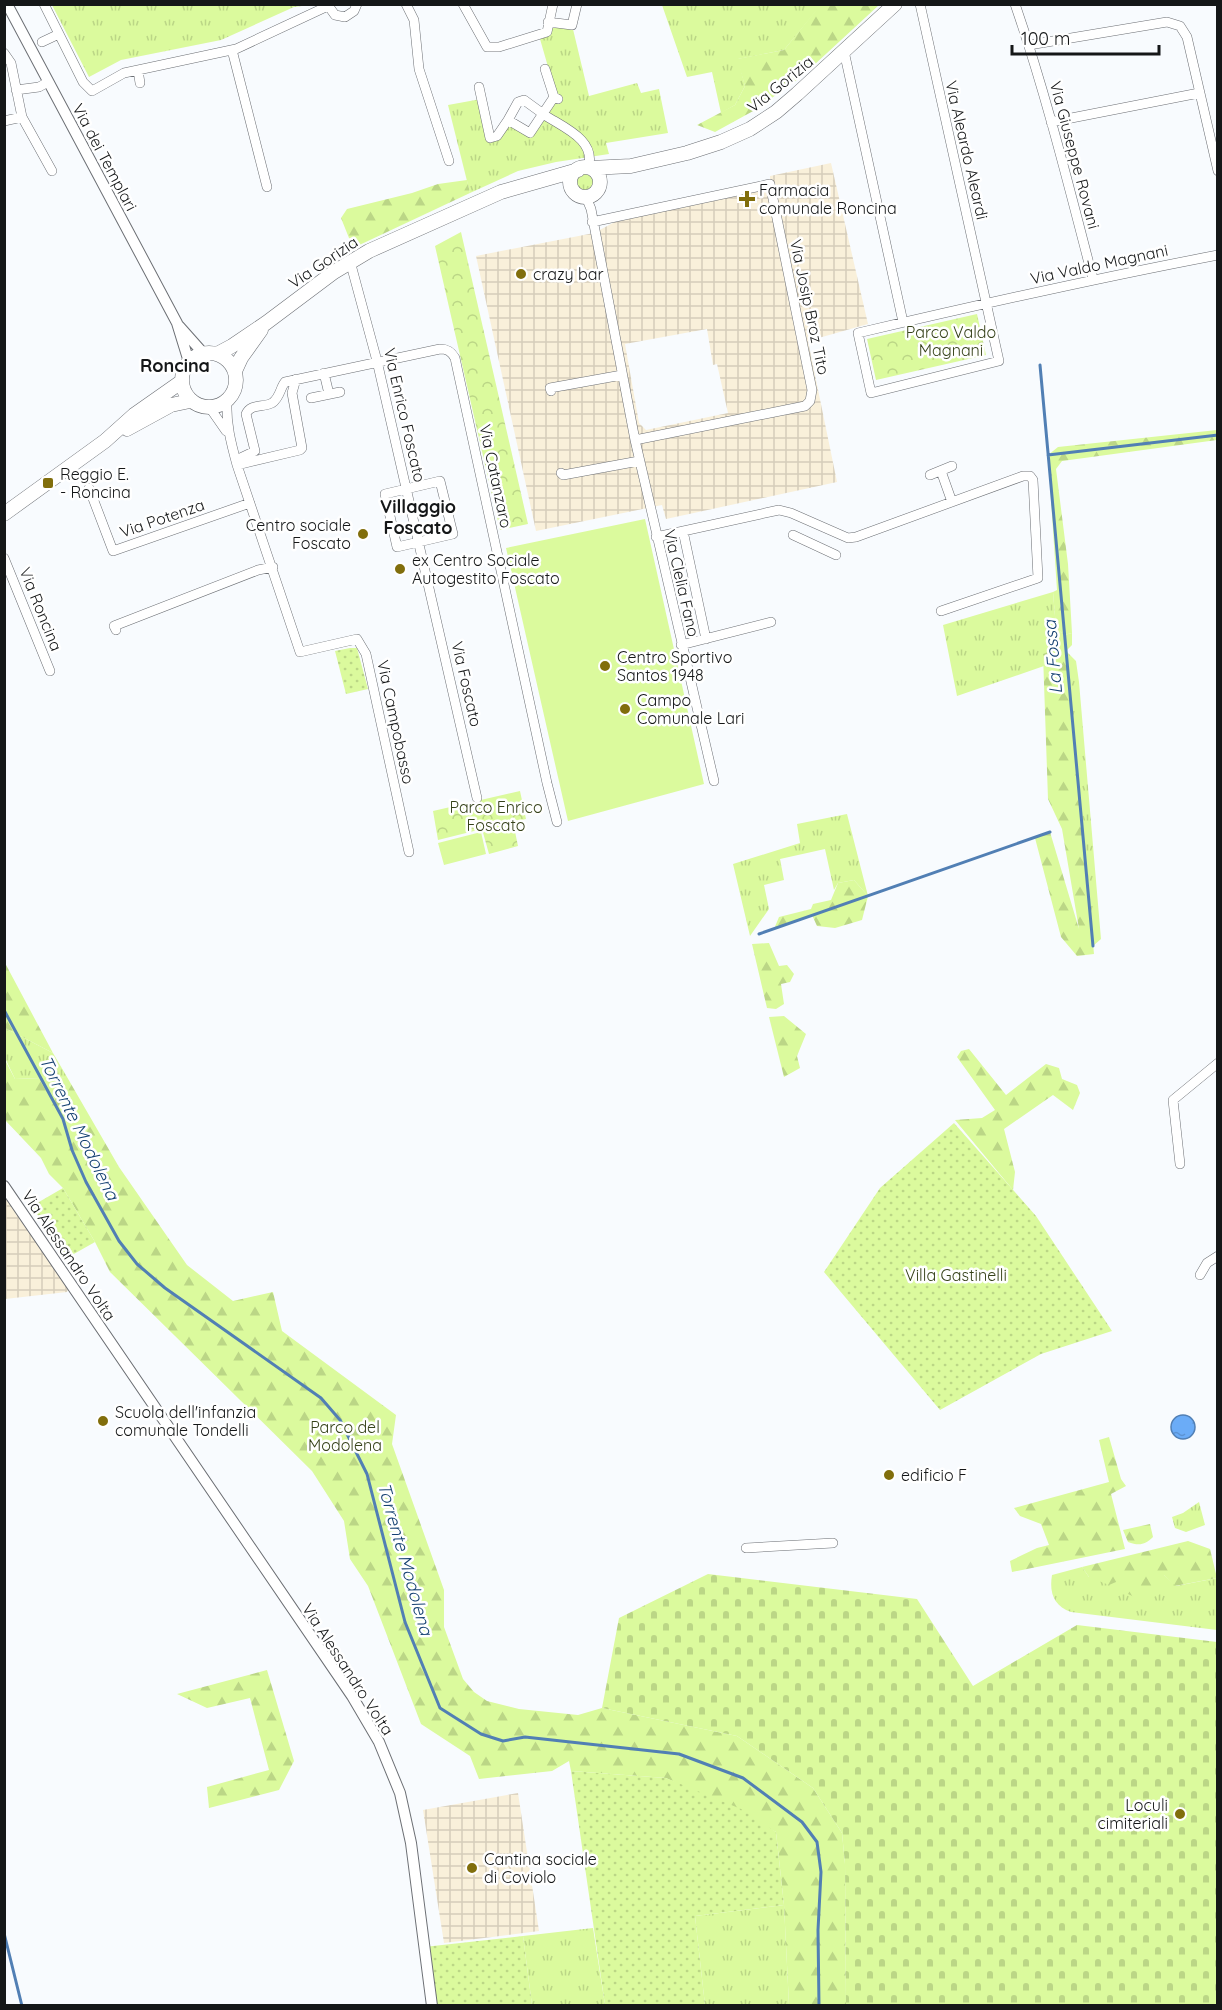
<svg xmlns="http://www.w3.org/2000/svg" width="1222" height="2010" font-family="Quicksand,sans-serif">
<style>
.industrial{fill:url(#industrial-grid);fill-rule:evenodd}
.grass{fill:url(#grass-tufts)}
.forest{fill:url(#forest-firs)}
.cemetery{fill:url(#cemetery-stones)}
.park{fill:url(#park-crowns)}
.garden{fill:url(#garden-dots)}
.pitch{fill:#dbfa9d}
.water{fill:url(#water-ripples);stroke:#517fb4;stroke-width:1.5}
.lines{fill:none;stroke-linecap:round;stroke-linejoin:round}
.stream{stroke:#517fb4;stroke-width:3}
.minor-casing{stroke:#6c6f74;stroke-width:10}
.tertiary-casing{stroke:#6c6f74;stroke-width:12}
.primary-casing{stroke:#6c6f74;stroke-width:15}
.minor{stroke:#fff;stroke-width:9}
.tertiary{stroke:#fff;stroke-width:10}
.primary{stroke:#fff;stroke-width:14}
.poi-dot{fill:#816e0c;stroke:#fff;stroke-width:2}
.labels{text-anchor:middle;stroke-width:5;stroke-linejoin:round;paint-order:stroke}
.street-label{font-size:16px;fill:#151718;stroke:#fff}
.poi-label{font-size:16px;fill:#151718;stroke:#fff;text-anchor:start}
.park-label{font-size:16px;fill:#36421a;stroke:#fff}
.neighbourhood-label{font-size:18px;font-weight:bold;fill:#151718;stroke:#fff}
.water-label{font-size:18px;font-style:italic;fill:#164272;stroke:#fff}
</style>
<defs>
<pattern id="industrial-grid" width="8" height="8" patternUnits="userSpaceOnUse" patternTransform="scale(1.5)"><rect width="8" height="8" fill="#f9f0da"/><path d="M0 4h8M4 0v8" fill="none" stroke="#d5cdba"/></pattern>
<pattern id="grass-tufts" width="24" height="20" patternUnits="userSpaceOnUse" patternTransform="scale(1.5)"><rect width="24" height="20" fill="#dbfa9d"/><path d="M3 7l-1-3M5 7V3M7 7l1-3M15 17l-1-3M17 17v-4M19 17l1-3" fill="none" stroke="#bbd686"/></pattern>
<pattern id="forest-firs" width="22" height="20" patternUnits="userSpaceOnUse" patternTransform="scale(1.5)"><rect width="22" height="20" fill="#dbfa9d"/><path d="M5 1l3.5 6h-7zM16 11l3.5 6h-7z" fill="#bbd686"/></pattern>
<pattern id="cemetery-stones" width="16" height="16" patternUnits="userSpaceOnUse" patternTransform="scale(1.5)"><rect width="16" height="16" fill="#dbfa9d"/><path d="M2 7V4a2 2 0 0 1 4 0v3zM10 15v-3a2 2 0 0 1 4 0v3z" fill="#bbd686"/></pattern>
<pattern id="park-crowns" width="20" height="18" patternUnits="userSpaceOnUse" patternTransform="scale(1.5)"><rect width="20" height="18" fill="#dbfa9d"/><path d="M2 6a3 3 0 1 1 6 0M12 15a3 3 0 1 1 6 0" fill="none" stroke="#bbd686"/></pattern>
<pattern id="garden-dots" width="8" height="8" patternUnits="userSpaceOnUse" patternTransform="scale(1.5)"><rect width="8" height="8" fill="#dbfa9d"/><path d="M2 2h.1M6 6h.1" fill="none" stroke="#bbd686" stroke-width="1.8" stroke-linecap="round"/></pattern>
<pattern id="water-ripples" width="26" height="14" patternUnits="userSpaceOnUse" patternTransform="scale(1.5)"><rect width="26" height="14" fill="#6bacf7"/><path d="M2 4q2-2 4 0t4 0M15 11q2-2 4 0t4 0" fill="none" stroke="#5c93d3"/></pattern>
</defs>
<rect width="100%" height="100%" fill="#f8fbfe"/>
<path class="industrial" d="M 831,163 L 868,324 L 808,341 L 837,482 L 666,519 L 662,505 L 536,531 L 476,256 L 594,233 L 626,216 L 770,184 L 770,176 ZM 707,329 L 713,365 L 717,364 L 728,413 L 646,430 L 639,423 L 625,344 Z
M 4,1186 L 70,1284 L 67,1292 L 5,1299 Z
M 518,1793 L 539,1931 L 444,1943 L 423,1810 Z"/>
<path class="grass" d="M 52,5 L 310,5 L 294,7 L 221,40 L 121,60 L 89,77 Z
M 662,5 L 821,5 L 784,50 L 738,59 L 745,86 L 735,105 L 721,113 L 712,72 L 687,77 Z
M 548,22 L 572,25 L 589,96 L 637,83 L 641,93 L 659,89 L 668,133 L 606,143 L 609,154 L 556,162 L 518,171 L 470,193 L 448,105 L 481,99 L 490,137 L 508,120 L 530,133 L 557,98 L 540,39 L 547,32 Z
M576 182a9 9 0 1 1 18 0a9 9 0 1 1-18 0Z
M 1053,592 L 1056,628 L 1064,635 L 1072,633 L 1072,645 L 1066,651 L 1076,661 L 1079,682 L 1101,939 L 1093,946 L 1043,654 L 1044,666 L 957,696 L 943,625 Z
M 847,814 L 868,896 L 854,880 L 838,883 L 834,890 L 825,849 L 780,859 L 784,880 L 764,885 L 769,909 L 750,936 L 733,864 L 800,843 L 797,824 Z
M 5,1028 L 53,1053 L 67,1077 L 15,1079 L 5,1058 Z
M 1199,1502 L 1205,1525 L 1186,1532 L 1175,1528 L 1172,1517 L 1183,1513 Z
M 1082,1567 L 1089,1577 L 1123,1578 L 1163,1574 L 1176,1586 L 1217,1578 L 1217,1630 L 1071,1612 C 1054,1606 1049,1593 1052,1575 Z
M 784,1905 L 789,2005 L 705,2005 L 695,1916 Z
M 593,1928 L 605,2005 L 532,2005 L 523,1936 Z"/>
<path class="forest" d="M 821,4 L 879,5 L 801,77 L 755,110 L 715,132 L 697,125 L 735,105 L 745,86 L 737,59 L 784,50 Z
M 467,180 L 470,193 L 353,248 L 341,218 L 347,209 L 412,193 L 438,184 Z
M 1217,430 L 1217,440 L 1062,461 L 1056,469 L 1068,564 L 1072,633 L 1064,635 L 1056,628 L 1053,592 L 1057,590 L 1048,455 L 1058,447 Z
M 1058,648 L 1066,651 L 1094,954 L 1077,956 L 1061,937 L 1035,838 L 1050,832 L 1079,929 L 1062,829 L 1048,799 L 1043,654 Z
M 854,880 L 868,896 L 862,920 L 835,928 L 817,926 L 812,915 L 774,929 L 779,917 L 811,909 L 813,904 L 831,900 L 838,883 Z
M 769,943 L 779,966 L 787,965 L 794,974 L 790,982 L 781,984 L 784,1004 L 776,1009 L 767,1008 L 752,944 Z
M 5,963 L 53,1053 L 5,1028 Z
M 784,1016 L 806,1034 L 797,1056 L 800,1068 L 784,1077 L 769,1017 Z
M 969,1049 L 1006,1095 L 1046,1064 L 1059,1068 L 1062,1079 L 1077,1085 L 1080,1093 L 1073,1110 L 1053,1095 L 1004,1129 L 1015,1172 L 1013,1190 L 955,1120 L 982,1118 L 995,1110 L 957,1057 L 961,1051 Z
M 4,1058 L 15,1079 L 67,1077 L 119,1167 L 187,1265 L 233,1301 L 273,1292 L 282,1331 L 396,1415 L 392,1444 L 444,1590 L 444,1627 L 463,1679 L 474,1692 L 487,1701 L 519,1709 L 578,1715 L 602,1708 L 737,1736 L 813,1788 L 842,1833 L 845,1864 L 846,2005 L 789,2005 L 784,1905 L 776,1832 L 666,1778 L 571,1771 L 569,1761 L 552,1771 L 479,1779 L 470,1756 L 421,1724 L 368,1586 L 350,1559 L 344,1521 L 312,1471 L 110,1272 L 95,1242 L 63,1188 L 49,1174 L 41,1158 L 5,1120 Z
M 1109,1437 L 1121,1479 L 1126,1486 L 1111,1494 L 1125,1549 L 1012,1572 L 1010,1561 L 1037,1548 L 1049,1545 L 1041,1524 L 1020,1516 L 1014,1508 L 1109,1482 L 1099,1440 Z
M 1150,1524 L 1153,1537 C 1145,1545 1139,1546 1128,1542 L 1123,1530 Z
M 1188,1541 L 1210,1549 L 1217,1578 L 1175,1586 L 1164,1575 L 1159,1595 L 1143,1601 L 1128,1594 L 1123,1579 L 1109,1585 L 1089,1577 L 1082,1567 Z
M 267,1670 L 294,1761 L 279,1790 L 209,1808 L 207,1787 L 269,1770 L 250,1698 L 207,1708 L 177,1694 Z"/>
<path class="cemetery" d="M 708,1574 L 917,1599 L 973,1686 L 1077,1625 L 1217,1642 L 1217,2005 L 846,2005 L 845,1864 L 842,1833 L 813,1788 L 737,1736 L 602,1708 L 619,1618 Z"/>
<path class="park" d="M 461,232 L 528,524 L 500,530 L 435,246 Z
M 977,314 L 986,355 L 876,380 L 867,339 Z
M 520,791 L 526,819 L 513,822 L 518,846 L 489,854 L 482,829 L 438,840 L 433,811 Z"/>
<path class="garden" d="M 350,648 L 357,648 L 368,689 L 346,694 L 335,651 Z
M 954,1123 L 1036,1216 L 1112,1331 L 1041,1354 L 940,1410 L 824,1272 L 880,1188 Z
M 63,1188 L 95,1242 L 65,1259 L 32,1206 Z
M 571,1771 L 666,1778 L 741,1809 L 776,1832 L 784,1905 L 695,1916 L 705,2005 L 605,2005 Z
M 523,1936 L 532,2005 L 432,2005 L 424,1947 Z"/>
<path class="pitch" d="M 645,519 L 704,784 L 568,821 L 506,548 Z
M 481,832 L 486,854 L 444,865 L 438,843 Z"/>
<path class="water" d="M1171 1427a12 12 0 1 1 24 0a12 12 0 1 1-24 0Z"/>
<g class="lines">
<path class="stream" d="M 1040,365 L 1093,946
M 1048,455 L 1218,435
M 759,934 L 1050,832
M 4,1010 L 63,1119 L 72,1150 L 86,1182 L 119,1241 L 137,1264 L 165,1288 L 321,1398 L 340,1420 L 367,1474 L 405,1622 L 440,1708 L 481,1734 L 503,1741 L 525,1737 L 679,1754 L 743,1778 L 802,1822 L 817,1842 L 821,1872 L 818,1930 L 819,2006
M 4,1933 L 22,2006"/>
<g class="minor-casing">
<path id="minor" d="M 44,4 L 83,82 L 92,91 L 124,73 L 236,49 L 328,6
M 327,4 L 335,15 L 345,17 L 354,11 L 357,4
M 406,4 L 414,20 L 419,69 L 449,161
M 463,4 L 487,47 L 499,47 L 547,32 L 553,4
M 920,4 L 999,361 L 871,393 L 858,333 C 977,305 1097,278 1218,255
M 1015,4 C 1046,94 1069,187 1093,279
M 548,22 L 572,25 L 577,4
M 42,42 L 59,34
M 1029,45 L 1167,22 L 1180,26 L 1187,37 L 1218,171
M 232,50 L 267,187
M 844,51 L 903,322
M 4,53 L 11,63 L 22,117 L 52,171
M 545,69 L 554,97
M 138,70 L 140,83
M 479,87 L 490,138 L 497,136 L 508,120
M 16,90 L 39,87 L 48,82
M 558,99 L 554,97 L 530,133 L 508,120 L 518,102 L 524,100 L 546,116 C 565,128 597,141 588,168
M 4,121 L 22,117
M 1051,122 L 1199,93
M 586,197 L 591,209 L 635,440 L 714,781
M 592,222 L 770,184 L 812,390 L 810,401 L 805,406 L 635,440
M 350,261 L 377,361 L 477,798
M 324,373 L 329,394
M 551,391 L 550,388 L 622,375
M 311,398 L 340,392
M 227,401 C 226,424 231,443 237,465 L 300,652 L 357,639 L 366,654 L 409,852
M 210,408 L 226,431
M 236,460 L 255,451 L 246,414 C 251,403 263,408 272,403 C 280,398 280,388 285,382 L 440,349 C 447,349 451,351 455,358 L 547,783 L 557,822
M 237,465 L 300,450 L 302,448 L 292,393 L 296,379
M 941,471 L 952,502
M 561,473 L 563,475 L 639,461
M 930,475 L 952,466
M 440,481 L 453,534 L 397,547 L 385,494 Z
M 89,488 L 113,551 L 250,503
M 683,531 L 706,639
M 793,535 L 836,555
M 656,537 L 779,510 L 791,513 L 848,538 L 856,537 L 1023,476 L 1030,476 L 1033,480 L 1038,578 L 941,611
M 4,558 L 50,671
M 116,630 L 114,626 L 258,570 L 273,567
M 681,645 L 771,622
M 1180,1164 L 1173,1100 L 1218,1063
M 1200,1275 L 1207,1263 L 1218,1256
M 746,1548 L 833,1543"/>
</g>
<g class="tertiary-casing">
<path id="tertiary" d="M 7,4 L 177,323 L 189,362
M 179,326 L 203,353
M 4,1186 L 352,1696 L 379,1742 L 400,1793 L 411,1843 L 432,2006"/>
</g>
<g class="primary-casing">
<path id="primary" d="M570 182a15 15 0 1 1 30 0a15 15 0 1 1-30 0Z
M 590,168 L 631,166 L 687,153 L 721,142 L 750,129 L 776,112 L 797,94 L 895,4
M182 380a27 27 0 1 1 54 0a27 27 0 1 1-54 0Z
M 217,354 L 232,346 L 266,323 L 334,272 L 369,251 L 501,192 L 578,170
M 235,371 L 241,358 L 261,330
M 127,429 L 171,405 L 190,401
M 4,514 L 105,441 L 134,415 L 181,382"/>
</g>
<use href="#minor" class="minor"/>
<use href="#tertiary" class="tertiary"/>
<use href="#primary" class="primary"/>
</g>
<g class="poi-dot">
<path d="M744 190h6v6h6v6h-6v6h-6v-6h-6v-6h6z"/>
<circle cx="521" cy="274" r="6"/>
<rect x="42" y="477" width="12" height="12" rx="3"/>
<circle cx="363" cy="534" r="6"/>
<circle cx="400" cy="569" r="6"/>
<circle cx="605" cy="666" r="6"/>
<circle cx="625" cy="709" r="6"/>
<circle cx="103" cy="1421" r="6"/>
<circle cx="889" cy="1475" r="6"/>
<circle cx="1180" cy="1814" r="6"/>
<circle cx="472" cy="1868" r="6"/>
</g>
<g class="labels">
<g class="street-label">
<text transform="translate(780 84) rotate(-39)" y="6">Via Gorizia</text>
<text transform="translate(967 150) rotate(77)" y="6">Via Aleardo Aleardi</text>
<text transform="translate(1075 155) rotate(75)" y="6">Via Giuseppe Rovani</text>
<text transform="translate(105 157) rotate(62)" y="6">Via dei Templari</text>
<text transform="translate(323 262) rotate(-34)" y="6">Via Gorizia</text>
<text transform="translate(1099 264) rotate(-12)" y="6">Via Valdo Magnani</text>
<text transform="translate(810 307) rotate(78)" y="6">Via Josip Broz Tito</text>
<text transform="translate(405 415) rotate(77)" y="6">Via Enrico Foscato</text>
<text transform="translate(496 476) rotate(78)" y="6">Via Catanzaro</text>
<text transform="translate(162 518) rotate(-19)" y="6">Via Potenza</text>
<text transform="translate(682 583) rotate(77)" y="6">Via Clelia Fano</text>
<text transform="translate(41 609) rotate(68)" y="6">Via Roncina</text>
<text transform="translate(467 684) rotate(77)" y="6">Via Foscato</text>
<text transform="translate(396 722) rotate(78)" y="6">Via Campobasso</text>
<text transform="translate(69 1255) rotate(56)" y="6">Via Alessandro Volta</text>
<text transform="translate(348 1669) rotate(57)" y="6">Via Alessandro Volta</text>
</g>
<g class="poi-label">
<text x="759" y="196">Farmacia<tspan x="759" dy="18">comunale Roncina</tspan></text>
<text x="533" y="280">crazy bar</text>
<text x="60" y="480">Reggio E.<tspan x="60" dy="18">- Roncina</tspan></text>
<text x="351" y="531" text-anchor="end">Centro sociale<tspan x="351" dy="18">Foscato</tspan></text>
<text x="412" y="566">ex Centro Sociale<tspan x="412" dy="18">Autogestito Foscato</tspan></text>
<text x="617" y="663">Centro Sportivo<tspan x="617" dy="18">Santos 1948</tspan></text>
<text x="637" y="706">Campo<tspan x="637" dy="18">Comunale Lari</tspan></text>
<text x="115" y="1418">Scuola dell'infanzia<tspan x="115" dy="18">comunale Tondelli</tspan></text>
<text x="901" y="1481">edificio F</text>
<text x="1168" y="1811" text-anchor="end">Loculi<tspan x="1168" dy="18">cimiteriali</tspan></text>
<text x="484" y="1865">Cantina sociale<tspan x="484" dy="18">di Coviolo</tspan></text>
</g>
<g class="park-label">
<text x="951" y="338">Parco Valdo<tspan x="951" dy="18">Magnani</tspan></text>
<text x="496" y="813">Parco Enrico<tspan x="496" dy="18">Foscato</tspan></text>
<text x="956" y="1281">Villa Gastinelli</text>
<text x="345" y="1433">Parco del<tspan x="345" dy="18">Modolena</tspan></text>
</g>
<g class="neighbourhood-label">
<text x="175" y="372">Roncina</text>
<text x="418" y="513">Villaggio<tspan x="418" dy="21">Foscato</tspan></text>
</g>
<g class="water-label">
<text transform="translate(1053 657) rotate(-95)" y="6">La Fossa</text>
<text transform="translate(79 1128) rotate(64)" y="6">Torrente Modolena</text>
<text transform="translate(405 1559) rotate(74)" y="6">Torrente Modolena</text>
</g>
</g>
<rect width="1222" height="2010" fill="none" stroke="#151718" stroke-width="12"/>
<path d="M1012 45v9h147v-9" fill="none" stroke="#151718" stroke-width="3"/>
<text x="1021" y="45" font-size="18" fill="#151718" stroke="#ffffff" stroke-width="4.5" paint-order="stroke">100 m</text>
</svg>
